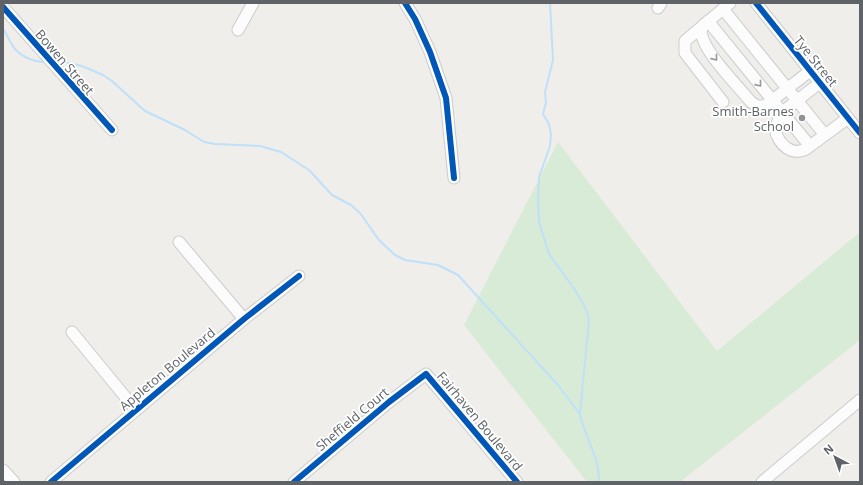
<svg xmlns="http://www.w3.org/2000/svg" width="863" height="485" font-family="'Open Sans',sans-serif">
<style>
.green{fill:#d8ebd6}
.lines{fill:none;stroke-linecap:round;stroke-linejoin:round}
.stream{stroke:#bfe0f9;stroke-width:2}
.minor-casing{stroke:#cbcccc;stroke-width:13}
.minor{stroke:#fdfcfc;stroke-width:11}
.cycleway-casing{stroke:#fff;stroke-width:8}
.cycleway{stroke:#0057b8;stroke-width:6}
.oneway{stroke:#96999c}
.poi-dot{fill:#919496;stroke:#fff;stroke-width:1.5}
.labels{text-anchor:middle;stroke-width:3.5;stroke-linejoin:round;paint-order:stroke}
.street-label{font-size:13px;fill:#5f6368;stroke:#fff}
.poi-label{font-size:13px;fill:#5f6368;stroke:#fff;text-anchor:end}
</style>
<rect width="100%" height="100%" fill="#efeeea"/>
<path class="green" d="M 558,142 L 717,351 L 860,232 L 860,340 L 680,482 L 587,482 L 464,325 Z"/>
<g class="lines">
<path class="stream" d="M 550,3 L 553,60 L 545,92 L 546,103 L 543,114 L 549,124 L 551,135 L 550,146 L 539,177 L 538,200 L 539,222 L 549,254 L 575,290 L 586,309 L 589,320 L 580,414 C 585,438 600,457 599,482
M 3,29 C 7,34 8,38 11,43 C 17,55 32,62 45,62
M 64,62 L 82,66 L 103,75 L 112,81 L 145,111 L 185,130 L 204,142 L 215,144 L 260,146 L 281,152 L 309,170 L 332,195 L 351,205 L 360,213 L 379,240 L 395,255 L 405,260 L 438,265 L 458,275 L 557,384 L 580,414"/>
<g class="minor-casing">
<path id="minor" d="M 405,3 L 415,19 L 430,52 L 446,98 L 454,178
M 756,3 L 860,133
M 3,7 L 112,130
M 658,8 L 661,3
M 723,9 L 825,135 L 810,146 L 782,112 C 795,103 807,92 820,83
M 708,21 L 782,112 L 775,128 C 777,144 794,160 810,146
M 704,24 C 701,29 700,33 703,39 C 710,58 737,85 751,102 L 757,106 L 765,106 L 810,71
M 238,30 L 253,3
M 723,102 L 685,53 L 685,41 L 730,3
M 825,135 L 848,118
M 179,242 L 244,319
M 72,332 L 136,410
M 3,470 L 14,482
M 51,482 L 244,319 L 299,276
M 294,482 L 389,402 L 426,374 L 517,482
M 762,482 L 860,400"/>
</g>
<use href="#minor" class="minor"/>
<g class="cycleway-casing">
<path id="cycleway" d="M 405,3 L 415,19 L 430,52 L 446,98 L 454,178
M 756,3 L 860,133
M 3,7 L 112,130
M 51,482 L 244,319 L 299,276
M 294,482 L 389,402 L 426,374 L 517,482"/>
</g>
<use href="#cycleway" class="cycleway"/>
</g>
<defs><path id="oneway-chevron" d="M-2-3.5L2.5 0L-2 3.5" fill="none" stroke-width="1.6" stroke-linecap="round" stroke-linejoin="round"/></defs>
<g class="oneway">
<use href="#oneway-chevron" transform="translate(715 58) rotate(51)"/>
<use href="#oneway-chevron" transform="translate(759 84) rotate(51)"/>
</g>
<circle class="poi-dot" cx="802" cy="118" r="4"/>
<g class="labels">
<g class="street-label">
<text transform="translate(816 61) rotate(51)" y="5">Tye Street</text>
<text transform="translate(65 62) rotate(49)" y="5">Bowen Street</text>
<text transform="translate(167 369) rotate(-40)" y="5">Appleton Boulevard</text>
<text transform="translate(352 419) rotate(-40)" y="5">Sheffield Court</text>
<text transform="translate(480 421) rotate(50)" y="5">Fairhaven Boulevard</text>
</g>
<g class="poi-label">
<text x="794" y="116">Smith-Barnes<tspan x="794" dy="15">School</tspan></text>
</g>
</g>
<rect width="863" height="485" fill="none" stroke="#5f6368" stroke-width="8"/>
<g transform="translate(835 457) rotate(319)" stroke="#ffffff" stroke-width="3" paint-order="stroke">
<path d="M0-3L7 15L0 10L-7 15Z" fill="#5f6368"/>
<text y="-6" font-size="11" font-weight="bold" text-anchor="middle" fill="#5f6368">N</text>
</g>
</svg>
